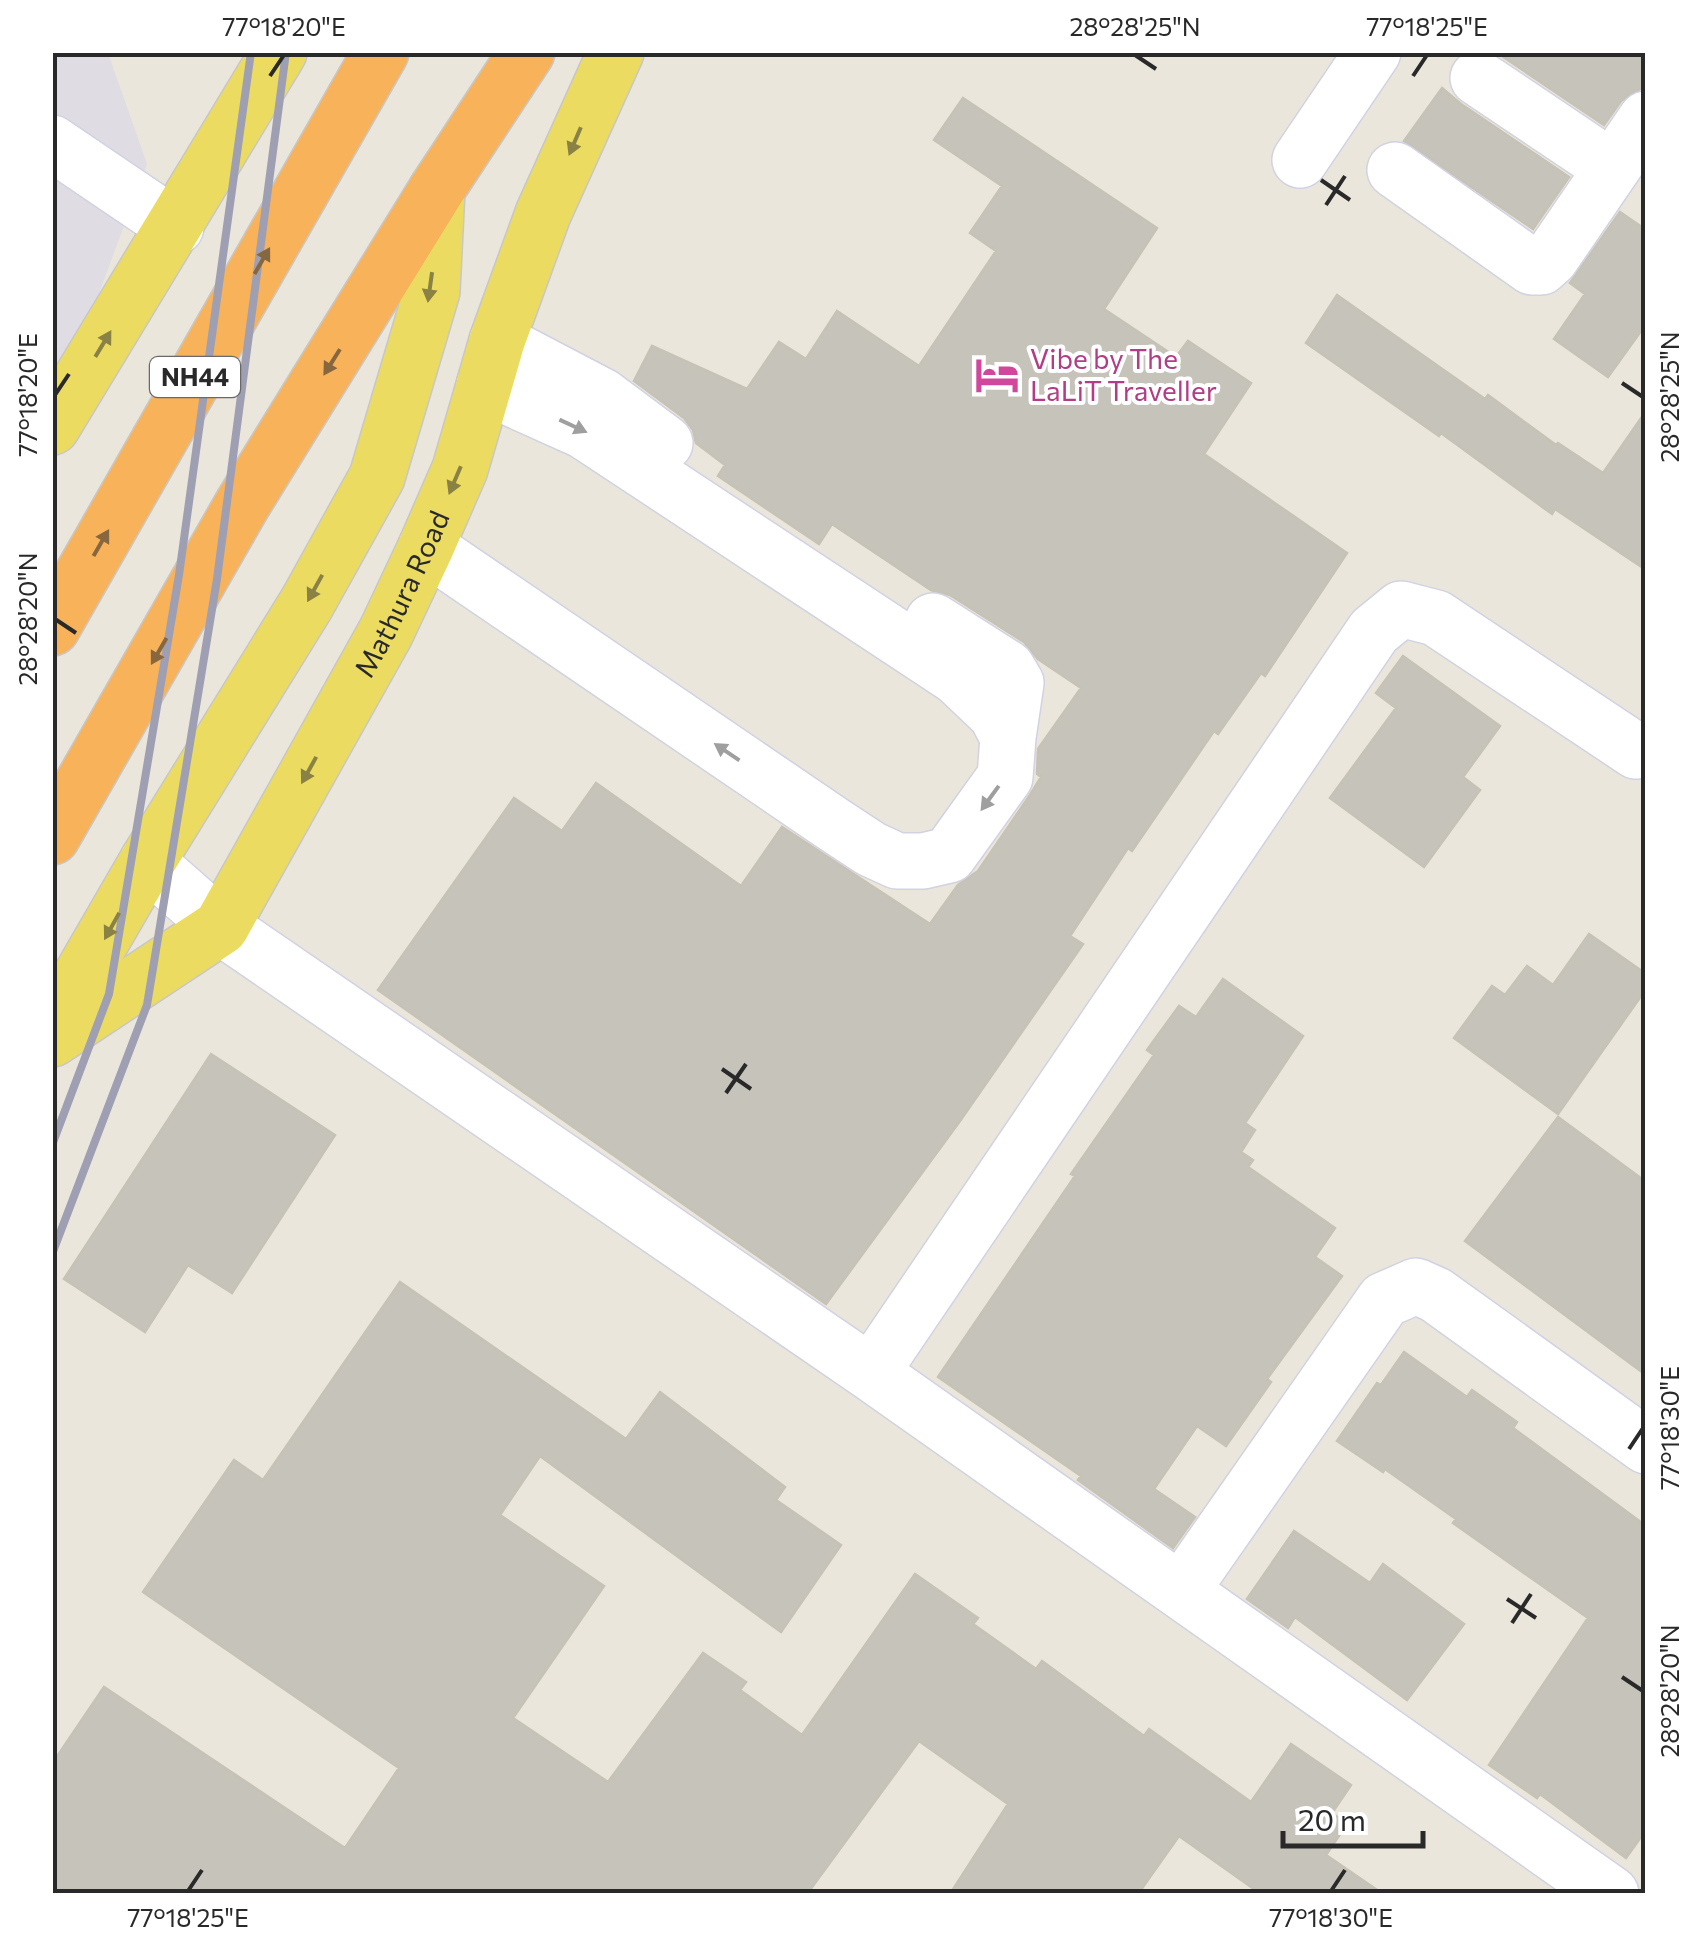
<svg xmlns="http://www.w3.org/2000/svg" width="1698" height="1946" font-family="Commissioner,sans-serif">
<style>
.industrial{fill:#dfdce3}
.building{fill:#c6c3bb;stroke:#c6c2b5;stroke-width:2.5}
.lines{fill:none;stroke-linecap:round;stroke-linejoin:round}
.minor-casing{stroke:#d1d2e2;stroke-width:58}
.major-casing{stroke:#c7c7c7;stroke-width:58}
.highway-casing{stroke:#c7c7c7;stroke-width:58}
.minor{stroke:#fff;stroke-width:55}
.major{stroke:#ebdc61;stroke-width:55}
.highway{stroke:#f8b25a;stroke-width:55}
.rail{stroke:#9e9fb3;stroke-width:8}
.oneway{fill:#8a8245}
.oneway2{fill:#86673f}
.oneway3{fill:#9f9f9f}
.ticks{fill:none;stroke:#292929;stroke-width:4}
.labels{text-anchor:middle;stroke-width:8;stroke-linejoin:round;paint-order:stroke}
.shield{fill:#fff;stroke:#696969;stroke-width:2.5}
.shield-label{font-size:25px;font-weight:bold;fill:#292929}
.hotel-label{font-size:28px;fill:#b23c85;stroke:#fff;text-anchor:start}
.street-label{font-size:28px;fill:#292929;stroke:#fff}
.neatline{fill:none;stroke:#292929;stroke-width:4}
.ticks-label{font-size:25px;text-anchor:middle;fill:#292929}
</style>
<rect width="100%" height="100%" fill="#ebe6db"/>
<path class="industrial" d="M 53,53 L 108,53 L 147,164 L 53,417 Z"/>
<path class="building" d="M 1496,52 L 1646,52 L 1646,82 L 1640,89 L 1621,101 L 1604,125 Z
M 1442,88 L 1461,104 L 1569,177 L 1533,229 L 1404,141 Z
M 963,98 L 1157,228 L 1104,309 L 1176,357 L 1188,341 L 1251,383 L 1204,454 L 1347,553 L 1265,676 L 1261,673 L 1218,734 L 1214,731 L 1132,851 L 1128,848 L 1070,936 L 1083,944 L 960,1121 L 826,1304 L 378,990 L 514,798 L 562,831 L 596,783 L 741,886 L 782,827 L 930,924 L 958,885 L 978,871 L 1030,795 L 1041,777 L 1037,774 L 1038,749 L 1081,688 L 1038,659 L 1024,642 L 950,595 L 931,590 L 832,524 L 819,544 L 718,476 L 725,465 L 696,443 L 693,430 L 684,418 L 634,381 L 652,346 L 747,389 L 779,342 L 806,359 L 837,311 L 919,366 L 996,251 L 970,233 L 1002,186 L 934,140 Z
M 1620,212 L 1646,230 L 1646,324 L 1608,377 L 1554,339 L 1585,294 L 1570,283 Z
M 1337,295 L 1485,399 L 1488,395 L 1556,445 L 1558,443 L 1603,473 L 1646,411 L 1646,570 L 1555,509 L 1552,514 L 1441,433 L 1439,436 L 1306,343 Z
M 1403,656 L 1500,726 L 1463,777 L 1480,790 L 1424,867 L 1330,798 L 1396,708 L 1376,693 Z
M 1589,934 L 1646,974 L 1646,989 L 1558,1114 L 1454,1038 L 1492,986 L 1505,995 L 1527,966 L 1553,985 Z
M 1223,979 L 1303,1036 L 1245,1123 L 1255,1130 L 1241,1152 L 1253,1160 L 1248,1167 L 1335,1228 L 1315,1257 L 1342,1276 L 1267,1379 L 1271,1382 L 1226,1446 L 1197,1426 L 1154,1489 L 1195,1517 L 1173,1548 L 1078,1480 L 1081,1476 L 938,1377 L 1075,1176 L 1071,1174 L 1154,1055 L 1147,1050 L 1179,1006 L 1196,1017 Z
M 211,1054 L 335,1135 L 232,1293 L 188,1265 L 145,1332 L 64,1279 Z
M 1558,1117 L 1646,1182 L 1646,1375 L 1465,1241 Z
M 400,1282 L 626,1439 L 660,1392 L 785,1487 L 776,1500 L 841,1545 L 781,1632 L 540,1456 L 500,1515 L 604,1586 L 513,1718 L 608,1782 L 703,1653 L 746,1682 L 740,1690 L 802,1735 L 915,1574 L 978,1618 L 973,1624 L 1036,1669 L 1042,1661 L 1144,1736 L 1149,1729 L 1251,1802 L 1291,1744 L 1351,1785 L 1332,1813 L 1347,1824 L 1326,1855 L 1383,1894 L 1261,1894 L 1179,1836 L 1138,1894 L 950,1894 L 1008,1804 L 919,1741 L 807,1894 L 52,1894 L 52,1764 L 104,1687 L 345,1848 L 399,1768 L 143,1592 L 234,1460 L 263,1480 Z
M 1404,1352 L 1467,1397 L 1472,1390 L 1517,1422 L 1513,1428 L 1646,1526 L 1646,1830 L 1626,1858 L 1540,1794 L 1537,1798 L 1489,1765 L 1588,1618 L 1453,1523 L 1456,1519 L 1385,1469 L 1383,1472 L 1337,1441 L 1377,1383 L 1381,1385 Z
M 1294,1531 L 1370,1583 L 1383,1564 L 1464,1624 L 1407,1700 L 1295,1617 L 1288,1628 L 1247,1599 Z"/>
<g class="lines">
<g class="minor-casing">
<path id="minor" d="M 1478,78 L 1612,168
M 52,143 L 176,227
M 1300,160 L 1373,52
M 1395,170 L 1532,267 L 1541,267 L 1551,258 L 1646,119
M 497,341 L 602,396 L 665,443
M 426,547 L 833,824 L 871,849 L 897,861 L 923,861 L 949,855 L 1005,777 L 1008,737 L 996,714 L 957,677 L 584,431 L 484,386
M 933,621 L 1007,668 L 1016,683 L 1008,737
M 147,862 L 221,927 L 871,1373 L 1611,1894
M 871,1373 L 1374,631 L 1401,609 L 1436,618 L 1636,751
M 1181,1591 L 1384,1300 L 1416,1286 L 1436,1295 L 1646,1446"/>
</g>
<g class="major-casing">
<g id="major">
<path d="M 52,427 L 279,52"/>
<path d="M 52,1026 L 147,862 L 307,603 L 377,477 L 432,291 L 437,189"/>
<path id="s1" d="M 52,1039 L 221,927 L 386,632 L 426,547 L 460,469 L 497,341 L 543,214 L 616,52"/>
</g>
</g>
<g class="highway-casing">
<path id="highway" d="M 52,628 L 381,52
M 52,837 L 242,505 L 437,189 L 527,52"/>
</g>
<use href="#minor" class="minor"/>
<use href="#major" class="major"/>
<use href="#highway" class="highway"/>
<path class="rail" d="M 52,1145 L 109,994 L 179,575 L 251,52
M 52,1254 L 147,1005 L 217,579 L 286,52"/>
</g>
<defs><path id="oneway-solid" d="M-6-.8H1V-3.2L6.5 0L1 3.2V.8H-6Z" transform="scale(2.5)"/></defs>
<g class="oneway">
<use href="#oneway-solid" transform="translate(575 141) rotate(113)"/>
<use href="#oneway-solid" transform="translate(430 287) rotate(98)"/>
<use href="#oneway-solid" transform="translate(103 344) rotate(-59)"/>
<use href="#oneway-solid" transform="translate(455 480) rotate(113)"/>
<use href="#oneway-solid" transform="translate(315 588) rotate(119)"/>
<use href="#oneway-solid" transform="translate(309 770) rotate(119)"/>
<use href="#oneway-solid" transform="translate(112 926) rotate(119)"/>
</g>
<g class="oneway2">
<use href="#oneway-solid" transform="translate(262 261) rotate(-60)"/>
<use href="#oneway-solid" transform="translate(332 362) rotate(122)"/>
<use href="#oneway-solid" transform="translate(101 543) rotate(-60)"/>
<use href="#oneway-solid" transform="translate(159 651) rotate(120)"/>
</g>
<g class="oneway3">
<use href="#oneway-solid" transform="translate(573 426) rotate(25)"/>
<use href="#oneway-solid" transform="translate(727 752) rotate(-146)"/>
<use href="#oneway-solid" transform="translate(990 798) rotate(126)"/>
</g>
<path class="ticks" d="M 1135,55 L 1156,69M 270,76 L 284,55M 1413,76 L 1427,55M 1321,180 L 1350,200M 1326,205 L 1345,176M 1622,383 L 1643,397M 55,395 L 69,374M 55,619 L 76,633M 722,1069 L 751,1089M 726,1093 L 746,1064M 1629,1449 L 1643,1428M 1507,1599 L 1536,1618M 1512,1623 L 1531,1594M 1622,1677 L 1643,1691M 188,1891 L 202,1870M 1331,1891 L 1345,1870"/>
<defs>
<g id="hotel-bare" transform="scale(3.45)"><path d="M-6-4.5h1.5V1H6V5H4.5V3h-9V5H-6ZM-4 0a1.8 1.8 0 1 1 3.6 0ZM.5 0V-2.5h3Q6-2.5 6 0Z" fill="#d1479c" stroke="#fff" stroke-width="2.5" paint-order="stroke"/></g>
</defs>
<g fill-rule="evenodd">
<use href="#hotel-bare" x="997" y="375"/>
</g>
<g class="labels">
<rect class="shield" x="150" y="357" width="90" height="40" rx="8"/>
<g class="shield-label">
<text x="195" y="386">NH44</text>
</g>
<g class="hotel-label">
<text x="1030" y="369">Vibe by The<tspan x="1030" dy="32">LaLiT Traveller</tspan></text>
</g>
<g class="street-label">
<text dy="10" stroke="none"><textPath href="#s1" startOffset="582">Mathura Road</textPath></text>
</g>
</g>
<rect width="1698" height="1946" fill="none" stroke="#ffffff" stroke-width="110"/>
<path d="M1283 1831v15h140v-15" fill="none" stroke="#292929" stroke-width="5"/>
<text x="1298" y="1831" font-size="30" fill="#292929" stroke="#ffffff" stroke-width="8" paint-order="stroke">20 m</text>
<rect x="55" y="55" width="1588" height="1836" class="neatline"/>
<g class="ticks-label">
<text x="284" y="36">77°18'20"E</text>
<text x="1135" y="36">28°28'25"N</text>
<text x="1427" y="36">77°18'25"E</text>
<text transform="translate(28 395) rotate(-90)" y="9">77°18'20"E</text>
<text transform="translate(1670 397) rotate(-90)" y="9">28°28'25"N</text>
<text transform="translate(28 619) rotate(-90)" y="9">28°28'20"N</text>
<text transform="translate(1670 1428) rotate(-90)" y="9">77°18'30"E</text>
<text transform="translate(1670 1691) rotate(-90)" y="9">28°28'20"N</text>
<text x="188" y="1927">77°18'25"E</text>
<text x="1331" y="1927">77°18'30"E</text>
</g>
</svg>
